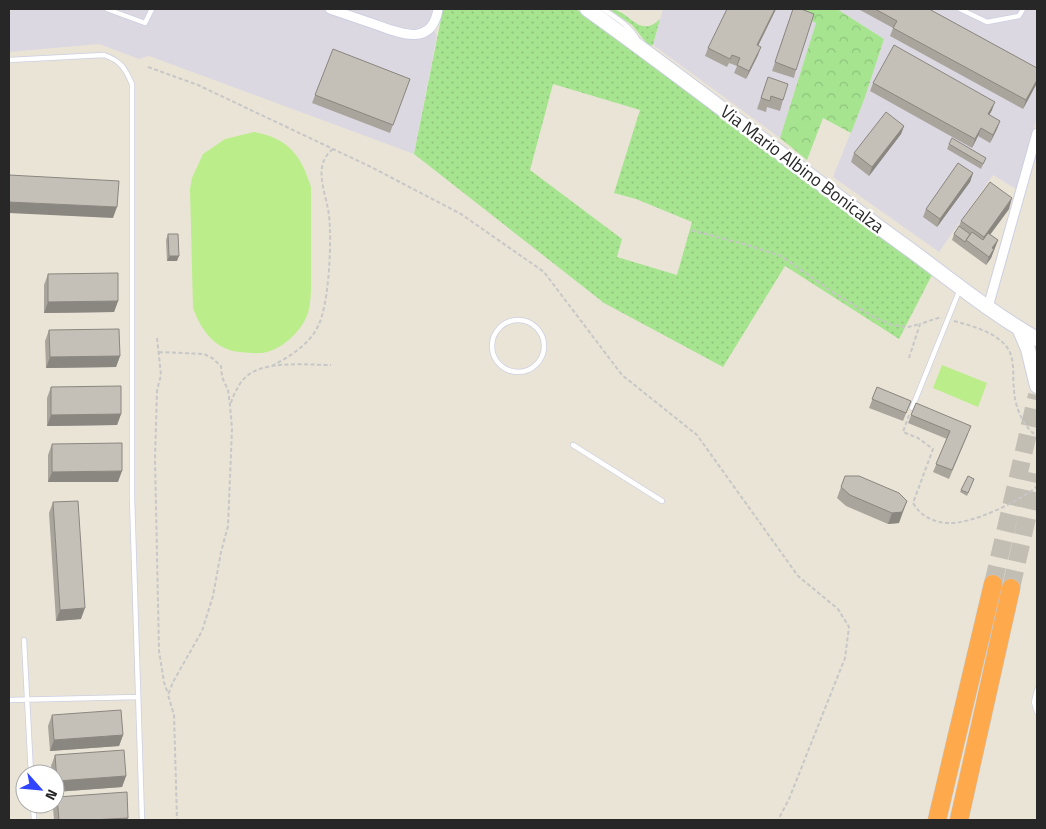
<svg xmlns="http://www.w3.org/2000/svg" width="1046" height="829" font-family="'Titillium Web',sans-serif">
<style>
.industrial{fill:#dcd8e2}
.grass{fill:url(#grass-dots);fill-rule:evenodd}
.forest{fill:url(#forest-crowns)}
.pitch{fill:#bbed8b}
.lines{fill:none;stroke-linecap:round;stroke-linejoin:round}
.highway-tunnel{stroke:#c3beb4;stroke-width:18;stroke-dasharray:18 9;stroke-linecap:butt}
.lane-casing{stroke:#cccfe1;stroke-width:6}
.street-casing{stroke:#cccfe1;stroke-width:11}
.secondary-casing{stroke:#cccfe1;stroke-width:16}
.highway-casing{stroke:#c7c7c7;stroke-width:19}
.path{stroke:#c7c7c7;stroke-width:2;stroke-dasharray:4 2.5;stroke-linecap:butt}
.lane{stroke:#fff;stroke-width:4.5}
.street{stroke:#fff;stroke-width:9}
.secondary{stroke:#fff;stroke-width:14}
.highway{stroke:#ffa94d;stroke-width:18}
.wall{fill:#a9a59d}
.shaded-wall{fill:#8a8680}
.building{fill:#c5c0b7;stroke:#8a8680}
.labels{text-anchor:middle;stroke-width:5;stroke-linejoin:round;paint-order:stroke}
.street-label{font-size:18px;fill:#272727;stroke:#fff}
</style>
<defs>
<pattern id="grass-dots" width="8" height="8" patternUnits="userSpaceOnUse" patternTransform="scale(1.25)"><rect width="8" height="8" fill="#a6e490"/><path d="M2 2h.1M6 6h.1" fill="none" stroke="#8fc47c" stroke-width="1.8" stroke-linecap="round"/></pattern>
<pattern id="forest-crowns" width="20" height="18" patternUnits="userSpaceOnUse" patternTransform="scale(1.25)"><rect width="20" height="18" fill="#a6e490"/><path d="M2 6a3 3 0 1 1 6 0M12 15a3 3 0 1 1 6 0" fill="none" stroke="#8fc47c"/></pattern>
</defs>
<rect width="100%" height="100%" fill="#eae4d7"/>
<path class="industrial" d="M 13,9 L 432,9 L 430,22 L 437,36 L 414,154 L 149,56 L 139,59 L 99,44 L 9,52 L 9,12 Z
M 663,9 L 789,9 L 816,23 L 780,138 L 653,45 Z
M 837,9 L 1037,9 L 1037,117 L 1016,189 L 993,175 L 939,252 L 833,177 L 865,97 L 884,39 Z"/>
<path class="grass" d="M 443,9 L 576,9 L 618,39 L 932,275 L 899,339 L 785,266 L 723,367 L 604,303 L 414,154 ZM 553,84 L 640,110 L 614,193 L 636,199 L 692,222 L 677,275 L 617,257 L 622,239 L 530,170 Z
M 609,9 C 630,9 638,40 660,19 L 653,45 L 649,46 L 632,25 Z"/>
<path class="forest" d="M 789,9 L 837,9 L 884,39 L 865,97 L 851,133 L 823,118 L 807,160 L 780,138 L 816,23 Z"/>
<path class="pitch" d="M 254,132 C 288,138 301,155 311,187 C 311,214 311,240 311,267 C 311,282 312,299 308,313 C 303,329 284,348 267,352 C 259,354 249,353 240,352 C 215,350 201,330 193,308 L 190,189 L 192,178 L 203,154 L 225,139 Z
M 942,365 L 987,383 L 978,407 L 933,388 Z"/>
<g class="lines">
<path class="highway-tunnel" d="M 993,584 L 1037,395
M 1011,588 L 1037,474"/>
<g class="lane-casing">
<path id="lane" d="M 107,9 L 145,23 L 152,9
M 603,9 C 615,17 630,26 637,39
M 960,9 L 987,22 L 1019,16 L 1023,9
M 9,60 L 104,55 C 121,61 125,68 132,84 L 132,497 L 142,820
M492 346a26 26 0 1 1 52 0a26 26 0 1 1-52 0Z
M 912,408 L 960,289
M 573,445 L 662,501
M 24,640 L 31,774
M 1037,690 L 1034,702 L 1037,712
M 9,700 L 138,697
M 33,804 L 34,820"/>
</g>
<g class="street-casing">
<path id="street" d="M 330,9 C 345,14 359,19 374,24 C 399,33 432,48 438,9
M 988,307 L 1037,133"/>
</g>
<g class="secondary-casing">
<path id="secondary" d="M 587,9 C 692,84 794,165 898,241 C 944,274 988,311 1037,339
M 1019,328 L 1028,349 L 1037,386"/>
</g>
<g class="highway-casing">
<path id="highway" d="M 937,820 L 993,584
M 959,820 L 1011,588"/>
</g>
<path class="path" d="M 148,67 L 198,85 L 371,167 L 461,214 L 544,272 L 622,375 L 697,435 L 798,576 L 838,609 L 849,627 L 845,658 L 789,799 L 778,820
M 691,230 L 744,244 L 781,256 L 834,293 L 872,316 L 892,325 L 908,327 L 920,324
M 954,321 C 972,326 993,331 1006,346 C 1016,358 1012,375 1014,390 C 1015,407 1023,427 1037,436
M 157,338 L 161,375 L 157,390 L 155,459 L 159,651 L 164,682 L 168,694
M 159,352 L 204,354 L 212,358 L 221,366 L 222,377 L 228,390 L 230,405 L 232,429 L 228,526 L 221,552 L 213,596 L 202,631 L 173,682 L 168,695 L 174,715 L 177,820
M 909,358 L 920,324 L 938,318 L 942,318
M 272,366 C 289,357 310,344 318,326 C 329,306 332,240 329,216 C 327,194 311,166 333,149
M 231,403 C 235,391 241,378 253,372 C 273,361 309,365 331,365
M 909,415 L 903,432 L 918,438 L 933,449 L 913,503 C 921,516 932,522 948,523 C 970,525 1021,501 1037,486"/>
<use href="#lane" class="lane"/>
<use href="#street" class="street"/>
<use href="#secondary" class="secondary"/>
<use href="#highway" class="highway"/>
</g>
<path class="wall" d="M 727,9 L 776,9 L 758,46 L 758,55 L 746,79 L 734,73 L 737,66 L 729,63 L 727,67 L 705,56 L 708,48 Z
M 793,9 L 796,70 L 794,78 L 772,71 Z
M 860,9 L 929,9 L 1037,68 L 1037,83 L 1023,109 L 890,36 L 893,28 L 860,10 Z
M 333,49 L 410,79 L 390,133 L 312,103 Z
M 768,77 L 783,100 L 780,111 L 767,107 L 766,112 L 757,109 Z
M 873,83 L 992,110 L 989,115 L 1000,121 L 997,129 L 990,143 L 978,136 L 972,148 L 870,91 Z
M 904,126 L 901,134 L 869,176 L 851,162 L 854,153 Z
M 949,144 L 986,158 L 981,169 L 947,149 Z
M 973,173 L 970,182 L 937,227 L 923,217 L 926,209 Z
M 1009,209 L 990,235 L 998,240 L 991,258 L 986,265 L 952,240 L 954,234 L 959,226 L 961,221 Z
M 168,234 L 177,261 L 167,261 L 166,240 Z
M 48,274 L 118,301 L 114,312 L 44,313 L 44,285 Z
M 49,330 L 120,356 L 116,367 L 46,368 L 45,341 Z
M 51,387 L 121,414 L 117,425 L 47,426 L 47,398 Z
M 877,387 L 911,401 L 903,421 L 869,408 Z
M 916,403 L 968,434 L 949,479 L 933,472 L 947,439 L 908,423 Z
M 52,444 L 118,482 L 48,482 L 48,455 Z
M 845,476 L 899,493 L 899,523 L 888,524 L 846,506 L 837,498 Z
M 968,476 L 974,479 L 967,496 L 960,492 Z
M 53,502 L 81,619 L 56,621 L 49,513 Z
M 52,715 L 123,735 L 119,746 L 50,751 L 48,726 Z
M 55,755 L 126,776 L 122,787 L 55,792 L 55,774 L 51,774 L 51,766 Z
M 57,797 L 127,820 L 54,820 L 53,808 Z"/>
<path class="shaded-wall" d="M 775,9 L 776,9 L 754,54 L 757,45 Z
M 761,47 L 758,55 L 746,79 L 749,71 Z
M 1037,80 L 1037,83 L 1023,109 L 1026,100 Z
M 995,102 L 992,110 L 985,123 L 988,114 Z
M 1000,121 L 997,129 L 990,143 L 993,135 Z
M 904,126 L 901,134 L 869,176 L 872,167 Z
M 981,128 L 978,136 L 972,148 L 975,139 Z
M 973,173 L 970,182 L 937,227 L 940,219 Z
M 1012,198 L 1009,209 L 980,248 L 984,237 Z
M 9,202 L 117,207 L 113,218 L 9,213 Z
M 998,240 L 991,258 L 986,265 L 992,248 Z
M 169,256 L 179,256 L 177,261 L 167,261 Z
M 118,301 L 114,312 L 44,313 L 48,302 Z
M 120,356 L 116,367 L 46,368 L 50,357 Z
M 121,414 L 117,425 L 47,426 L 51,415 Z
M 122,471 L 118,482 L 48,482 L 52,472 Z
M 907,501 L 899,523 L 888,524 L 892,513 Z
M 85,608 L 81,619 L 56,621 L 60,610 Z
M 123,735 L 119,746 L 50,751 L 54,740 Z
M 126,776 L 122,787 L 55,792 L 55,786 L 57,781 Z
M 128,818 L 127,820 L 91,820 Z"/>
<path class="building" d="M 727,9 L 775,9 L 757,45 L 761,47 L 749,71 L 737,65 L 740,58 L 732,55 L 730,59 L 708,48 Z
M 793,9 L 801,9 L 814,14 L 796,70 L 775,62 Z
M 875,9 L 929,9 L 1037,68 L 1037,80 L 1026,100 L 893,28 L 897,21 Z
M 894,45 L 995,102 L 988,114 L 1000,121 L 993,135 L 981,128 L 975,139 L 873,83 Z
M 333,49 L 410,79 L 393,125 L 315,95 Z
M 768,77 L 788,84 L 783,100 L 771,96 L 770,101 L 761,98 Z
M 886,112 L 904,126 L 872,167 L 854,153 Z
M 952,138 L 986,158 L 983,164 L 949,144 Z
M 958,163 L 973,173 L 940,219 L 926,209 Z
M 9,175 L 119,181 L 117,207 L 9,202 Z
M 990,182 L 1012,198 L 984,237 L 961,221 Z
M 959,226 L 970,234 L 965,242 L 954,234 Z
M 972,232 L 983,240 L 988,233 L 998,240 L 992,248 L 994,249 L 989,257 L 966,240 Z
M 168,234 L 178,234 L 179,256 L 169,256 Z
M 118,273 L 118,301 L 48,302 L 48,274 Z
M 119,329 L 120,356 L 50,357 L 49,330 Z
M 121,386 L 121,414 L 51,415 L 51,387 Z
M 877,387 L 911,401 L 906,413 L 872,399 Z
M 916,403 L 971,426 L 952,470 L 936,464 L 950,431 L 911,415 Z
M 122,443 L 122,471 L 52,472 L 52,444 Z
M 845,476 L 859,476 L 899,493 L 907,501 L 902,512 L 892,513 L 850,495 L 841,487 Z
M 968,476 L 974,479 L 968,493 L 961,490 Z
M 78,501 L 85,608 L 60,610 L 53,502 Z
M 121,710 L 123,735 L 54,740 L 52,715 Z
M 124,750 L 126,776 L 57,781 L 55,755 Z
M 127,792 L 128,818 L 91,820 L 59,820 L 57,797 Z"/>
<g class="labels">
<g class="street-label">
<text transform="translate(802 169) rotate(37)" y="6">Via Mario Albino Bonicalza</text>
</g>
</g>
<rect width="1046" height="829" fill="none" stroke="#272727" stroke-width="20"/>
<g transform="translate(40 789) rotate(117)"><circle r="24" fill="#ffffff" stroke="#a9a9a9"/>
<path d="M0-4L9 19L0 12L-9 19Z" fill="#2f45ff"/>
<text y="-8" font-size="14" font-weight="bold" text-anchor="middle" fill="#272727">N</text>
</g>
</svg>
